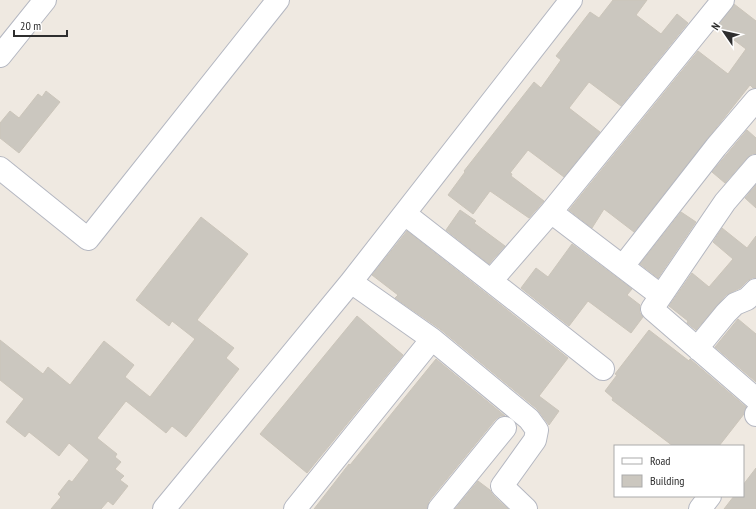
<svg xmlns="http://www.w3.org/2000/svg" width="756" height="509" font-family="'PT Sans Narrow',sans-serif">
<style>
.building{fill:#cbc7bf;stroke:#cbc5ba}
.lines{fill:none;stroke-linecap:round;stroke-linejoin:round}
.minor-casing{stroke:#b4b7c1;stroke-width:24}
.minor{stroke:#fff;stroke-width:22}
</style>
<rect width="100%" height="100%" fill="#efe9e1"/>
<path class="building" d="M 613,0 L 647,0 L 636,15 L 661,34 L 677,14 L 688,23 L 621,106 L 589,82 L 569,108 L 600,132 L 564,177 L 528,150 L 510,173 L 512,174 L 511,176 L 544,201 L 529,218 L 490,191 L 473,214 L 448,195 L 465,172 L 464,171 L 534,82 L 541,88 L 561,60 L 556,56 L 590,12 L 599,18 Z
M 734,4 L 756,21 L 756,88 L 753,88 L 750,85 L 634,232 L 604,209 L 592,228 L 569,210 L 698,51 L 728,74 L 746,49 L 717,27 Z
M 46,91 L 60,102 L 19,153 L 0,138 L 0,123 L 10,111 L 19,118 L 38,94 L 42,97 Z
M 747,130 L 756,138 L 756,154 L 752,154 L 747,158 L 725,183 L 712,172 Z
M 756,185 L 756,208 L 745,198 Z
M 460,210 L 476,221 L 474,223 L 505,246 L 489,264 L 446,230 Z
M 681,212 L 696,222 L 658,278 L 640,264 Z
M 201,217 L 248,254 L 197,320 L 234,348 L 226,358 L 239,369 L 186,437 L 172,426 L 166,433 L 126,401 L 97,438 L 117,454 L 115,457 L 121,462 L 115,469 L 124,476 L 120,480 L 128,486 L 113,505 L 108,501 L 101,509 L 51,509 L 61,497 L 58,494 L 69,480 L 72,482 L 89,460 L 69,443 L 59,456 L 29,432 L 25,437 L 6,422 L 24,399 L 0,380 L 0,340 L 43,374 L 48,367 L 70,385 L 104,341 L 134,365 L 125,377 L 150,397 L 195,339 L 172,321 L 169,326 L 136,300 Z
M 722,228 L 747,248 L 756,236 L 756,278 L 752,278 L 747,281 L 740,288 L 726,295 L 696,330 L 687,323 L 688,321 L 669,306 L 692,273 L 709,287 L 733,259 L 713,242 Z
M 407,231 L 568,358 L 539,396 L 559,411 L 549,425 L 537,409 L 440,329 L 395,298 L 398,295 L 372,275 Z
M 572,244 L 632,289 L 627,295 L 640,305 L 640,313 L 643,317 L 631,333 L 588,301 L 569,326 L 521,288 L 536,268 L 548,277 Z
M 357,316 L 403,355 L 307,473 L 260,434 Z
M 738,319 L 756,334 L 756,382 L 715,347 Z
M 649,330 L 689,361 L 690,359 L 746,407 L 744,414 L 719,446 L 673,446 L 612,400 L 613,398 L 605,391 L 617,375 L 615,374 Z
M 436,359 L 505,416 L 500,416 L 495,420 L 429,501 L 427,509 L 314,509 L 349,464 L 350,465 Z
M 756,468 L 756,509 L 724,509 L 734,496 L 743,496 L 743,485 Z
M 478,481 L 490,490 L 493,495 L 508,509 L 455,509 Z"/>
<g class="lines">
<g class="minor-casing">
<path id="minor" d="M 0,56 L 45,0
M 756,166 L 725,202 L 652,309 L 756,399
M 0,168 L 88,239 L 278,0
M 551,212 L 660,295
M 405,214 L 491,281 L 551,212 L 723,0
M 623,266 L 716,147 L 756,100
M 491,281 L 603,369
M 351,282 L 432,339 L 529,419 L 537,430 L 535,440 L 502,486 L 526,509
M 699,350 L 703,341 L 726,313 L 735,304 L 747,299 L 756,290
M 756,414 L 756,415
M 164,509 L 351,282 L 571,0
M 295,509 L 432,339
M 439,509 L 505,428
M 700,509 L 710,496"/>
</g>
<use href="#minor" class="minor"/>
</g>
<rect x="614" y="445" width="130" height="52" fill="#ffffff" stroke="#ababab"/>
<rect x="622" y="458" width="20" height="6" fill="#ffffff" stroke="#ababab"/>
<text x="650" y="465" font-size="12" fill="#2e2e2e">Road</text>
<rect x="622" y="475" width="20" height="12" fill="#cbc7bf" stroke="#ababab"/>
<text x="650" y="485" font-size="12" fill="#2e2e2e">Building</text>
<g transform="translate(724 32) rotate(304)" stroke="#ffffff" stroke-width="3" paint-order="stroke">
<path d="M0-3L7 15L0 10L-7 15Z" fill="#2e2e2e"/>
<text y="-6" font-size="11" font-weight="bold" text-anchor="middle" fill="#2e2e2e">N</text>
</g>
<path d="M14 30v6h53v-6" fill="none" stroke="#2e2e2e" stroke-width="2"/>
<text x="20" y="30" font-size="12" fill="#2e2e2e" stroke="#ffffff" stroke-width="3" paint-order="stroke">20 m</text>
</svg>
